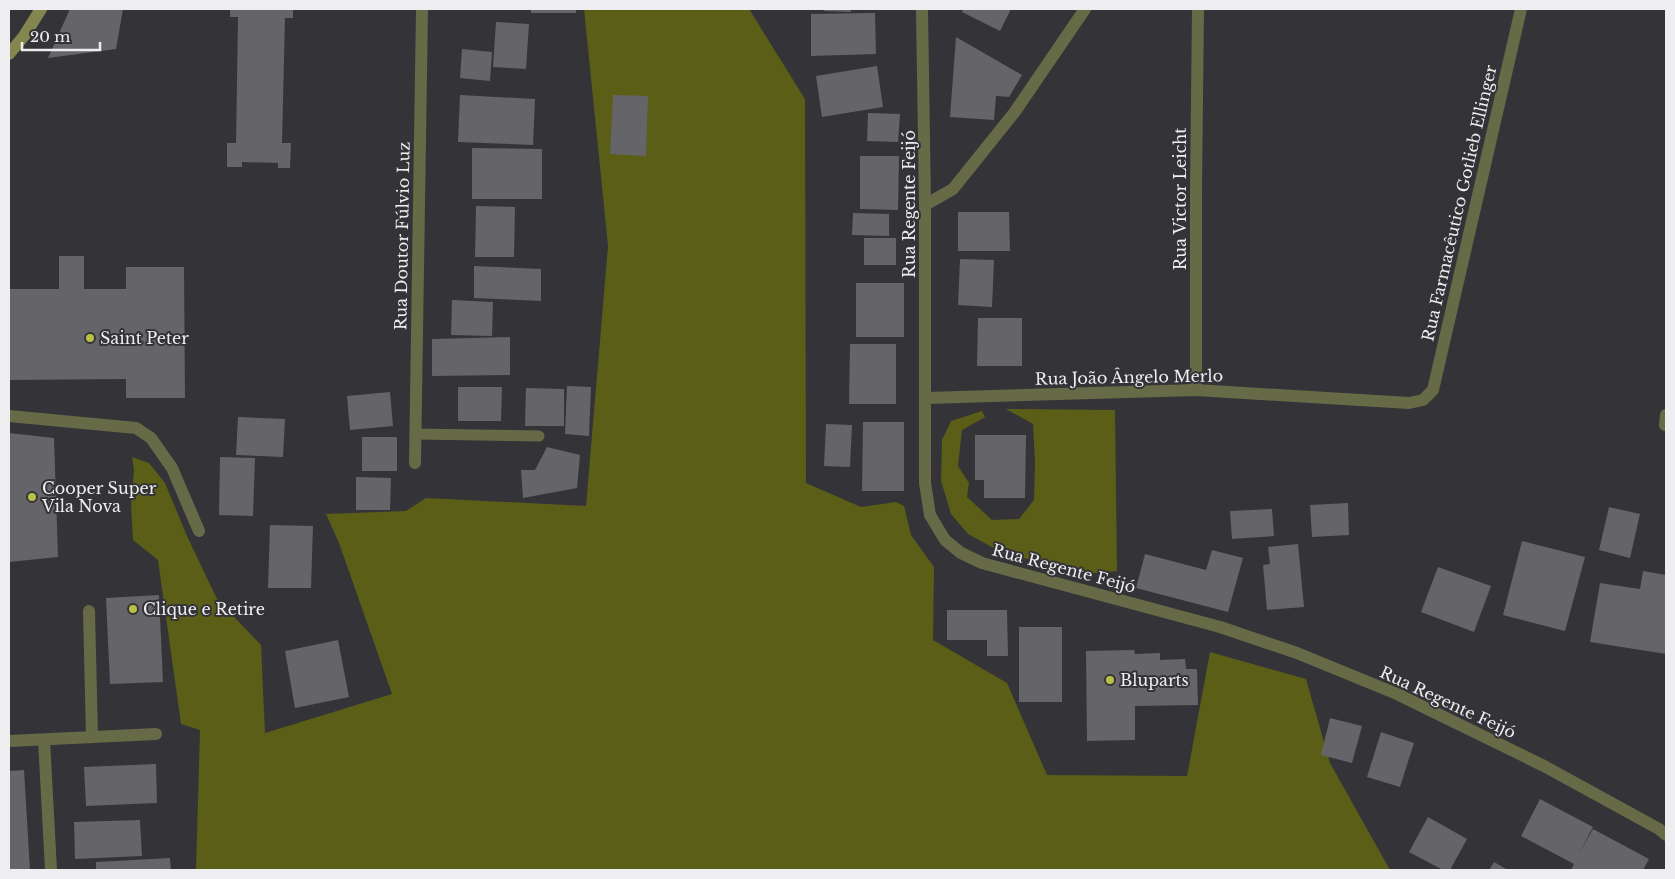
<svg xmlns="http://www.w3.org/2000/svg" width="1675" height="879" font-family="'Libre Baskerville',serif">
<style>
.forest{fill:#5a5e17}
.building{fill:#656468}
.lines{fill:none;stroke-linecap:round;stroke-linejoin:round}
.service{stroke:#676a47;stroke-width:11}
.minor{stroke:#676a47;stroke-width:12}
.secondary{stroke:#83874f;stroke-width:12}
.poi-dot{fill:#b9c046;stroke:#343337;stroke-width:2}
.labels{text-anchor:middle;stroke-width:4;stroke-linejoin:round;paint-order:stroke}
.street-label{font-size:16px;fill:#eeedf0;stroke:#343337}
.poi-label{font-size:16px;fill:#eeedf0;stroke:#343337;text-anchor:start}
</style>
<rect width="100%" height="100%" fill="#343337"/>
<path class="forest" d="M 584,9 L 749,9 L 805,99 L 806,483 L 861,507 L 896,502 L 904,506 L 911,535 L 934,567 L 933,640 L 1007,683 L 1047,775 L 1187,776 L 1210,652 L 1306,679 L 1330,763 L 1390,870 L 196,870 L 200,730 L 181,724 L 158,560 L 133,540 L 131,505 L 134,470 L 132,457 L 149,463 L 165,483 L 187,536 L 217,599 L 261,645 L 265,733 L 392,694 L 339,543 L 326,514 L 406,511 L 426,498 L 586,506 L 608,246 Z
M 1006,409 L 1115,410 L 1117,571 L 1096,573 L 1068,572 L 1031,560 L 1001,552 L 968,534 L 951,514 L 941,481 L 942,440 L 951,421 L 982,411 L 985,417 L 962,430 L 958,466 L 969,483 L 967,497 L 992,520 L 1019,519 L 1034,500 L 1035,463 L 1033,424 Z"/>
<path class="building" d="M 70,9 L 123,9 L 116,49 L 48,58 Z
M 230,9 L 293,9 L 293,18 L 285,18 L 282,143 L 291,143 L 290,168 L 278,168 L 278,163 L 242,162 L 242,167 L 227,167 L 227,143 L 236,143 L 238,17 L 230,17 Z
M 531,9 L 576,9 L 576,13 L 531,13 Z
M 824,9 L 851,9 L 851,12 L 824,11 Z
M 963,9 L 1011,9 L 1000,31 L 962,12 Z
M 875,13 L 876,54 L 811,56 L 811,14 Z
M 496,22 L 529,24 L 526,69 L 493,67 Z
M 956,37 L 1022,75 L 1009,97 L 996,96 L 994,120 L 950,117 Z
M 462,49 L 492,52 L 490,81 L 460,78 Z
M 877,66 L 883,107 L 822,117 L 816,76 Z
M 460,95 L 535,99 L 533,145 L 458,142 Z
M 613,95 L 648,96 L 646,156 L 610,154 Z
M 868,113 L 900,114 L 898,142 L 867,141 Z
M 472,148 L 542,149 L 542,199 L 472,199 Z
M 860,156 L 899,156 L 898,210 L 860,209 Z
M 476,206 L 515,207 L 514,257 L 475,257 Z
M 958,212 L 1009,212 L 1010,251 L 958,251 Z
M 853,213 L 889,214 L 889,236 L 852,235 Z
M 864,238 L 896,238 L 896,265 L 864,265 Z
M 59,256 L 84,256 L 84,289 L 126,289 L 126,267 L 184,267 L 185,398 L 126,398 L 126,379 L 9,380 L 9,289 L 59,289 Z
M 960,259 L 994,260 L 992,307 L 958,305 Z
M 474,266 L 541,269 L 541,301 L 474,298 Z
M 856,283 L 904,283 L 904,337 L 856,337 Z
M 452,300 L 493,302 L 492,336 L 451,335 Z
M 978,318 L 1022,318 L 1022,366 L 977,366 Z
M 510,337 L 510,375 L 432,376 L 432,339 Z
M 850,344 L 896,344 L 896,404 L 849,404 Z
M 567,386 L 591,387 L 589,436 L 565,434 Z
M 458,387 L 502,387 L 501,421 L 458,421 Z
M 526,388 L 564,389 L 564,426 L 525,426 Z
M 390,392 L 393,426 L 350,430 L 347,396 Z
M 238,417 L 285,419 L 283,457 L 236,455 Z
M 863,422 L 904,422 L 904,491 L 862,491 Z
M 826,424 L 852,425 L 850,467 L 824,466 Z
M 9,433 L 54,438 L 58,557 L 9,562 Z
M 975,435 L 1026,435 L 1025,498 L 984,498 L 984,480 L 975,480 Z
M 362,437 L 397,437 L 397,471 L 362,471 Z
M 547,447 L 580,455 L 577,488 L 523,498 L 521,470 L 535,470 Z
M 220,457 L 255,458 L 253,516 L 219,515 Z
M 356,477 L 391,478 L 390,510 L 356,510 Z
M 1348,503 L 1349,535 L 1312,537 L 1310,505 Z
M 1609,507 L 1640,514 L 1630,558 L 1599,550 Z
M 1272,509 L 1274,536 L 1232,539 L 1230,511 Z
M 270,525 L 313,526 L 311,588 L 268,588 Z
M 1522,541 L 1585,557 L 1565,631 L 1503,615 Z
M 1298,544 L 1304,607 L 1267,610 L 1263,565 L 1270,564 L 1268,547 Z
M 1212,550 L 1243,558 L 1228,612 L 1136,588 L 1145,554 L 1206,570 Z
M 1438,567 L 1491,586 L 1474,632 L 1421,612 Z
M 1643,571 L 1666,575 L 1666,654 L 1590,642 L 1600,583 L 1640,589 Z
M 159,595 L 163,682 L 110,684 L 106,598 Z
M 947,610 L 1007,610 L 1008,656 L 987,656 L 987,640 L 947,640 Z
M 1019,627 L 1062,627 L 1062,702 L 1019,702 Z
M 338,640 L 349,697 L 295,708 L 285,651 Z
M 1134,650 L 1135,654 L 1160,653 L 1160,660 L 1185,659 L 1186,669 L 1197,669 L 1198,705 L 1135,706 L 1135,740 L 1087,741 L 1086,651 Z
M 1330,718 L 1362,726 L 1352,763 L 1321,755 Z
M 1381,732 L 1414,743 L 1400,787 L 1367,777 Z
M 156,764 L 157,803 L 86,806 L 84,767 Z
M 24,770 L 30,870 L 9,870 L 9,771 Z
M 1540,799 L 1593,827 L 1578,855 L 1593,829 L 1649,859 L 1643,870 L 1571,870 L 1574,864 L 1521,836 Z
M 1428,817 L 1467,839 L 1450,870 L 1443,870 L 1409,852 Z
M 140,820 L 142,856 L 75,859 L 74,822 Z
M 170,858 L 171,870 L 96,870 L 96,862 Z
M 1494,862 L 1508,870 L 1489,870 Z"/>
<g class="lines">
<path class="service" d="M 415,434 L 539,436"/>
<path class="minor" d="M 922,9 L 925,205 L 925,483 L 930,515 L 945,540 L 961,553 L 982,563 L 1220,627 L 1297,653 L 1397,694 L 1544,766 L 1659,829 L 1666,835
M 925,205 L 953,189 L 1014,113 L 1085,9
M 1196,390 L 1196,190 L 1198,9
M 926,398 L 1196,390 L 1409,403 L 1423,400 L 1433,390 L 1521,9
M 9,416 L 136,428 L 151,438 L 172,468 L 199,531
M 1665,425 L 1666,415
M 415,463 L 422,9
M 89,611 L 92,737
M 44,740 L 51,870
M 9,741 L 156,734"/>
<path class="secondary" d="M 9,54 L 24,36 L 41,9"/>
</g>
<g class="poi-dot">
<circle cx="90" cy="338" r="5"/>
<circle cx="32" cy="497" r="5"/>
<circle cx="133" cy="609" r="5"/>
<circle cx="1110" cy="680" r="5"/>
</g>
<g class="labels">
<g class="street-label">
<text transform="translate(1180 199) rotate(-90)" y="6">Rua Victor Leicht</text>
<text transform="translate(1459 203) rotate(-77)" y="6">Rua Farmacêutico Gotlieb Ellinger</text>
<text transform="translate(909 204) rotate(-90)" y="6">Rua Regente Feijó</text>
<text transform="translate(402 236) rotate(-89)" y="6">Rua Doutor Fúlvio Luz</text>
<text transform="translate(1129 377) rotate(-1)" y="6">Rua João Ângelo Merlo</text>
<text transform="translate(1064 568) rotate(15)" y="6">Rua Regente Feijó</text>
<text transform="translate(1448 702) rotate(25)" y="6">Rua Regente Feijó</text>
</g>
<g class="poi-label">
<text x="100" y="344">Saint Peter</text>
<text x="42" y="494">Cooper Super<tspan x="42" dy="18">Vila Nova</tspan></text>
<text x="143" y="615">Clique e Retire</text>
<text x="1120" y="686">Bluparts</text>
</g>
</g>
<rect width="1675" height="879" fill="none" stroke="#eeedf0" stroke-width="20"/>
<path d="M22 42v8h78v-8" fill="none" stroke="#eeedf0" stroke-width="2.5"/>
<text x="30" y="42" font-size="15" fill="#eeedf0" stroke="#343337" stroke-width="4" paint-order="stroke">20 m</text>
</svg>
